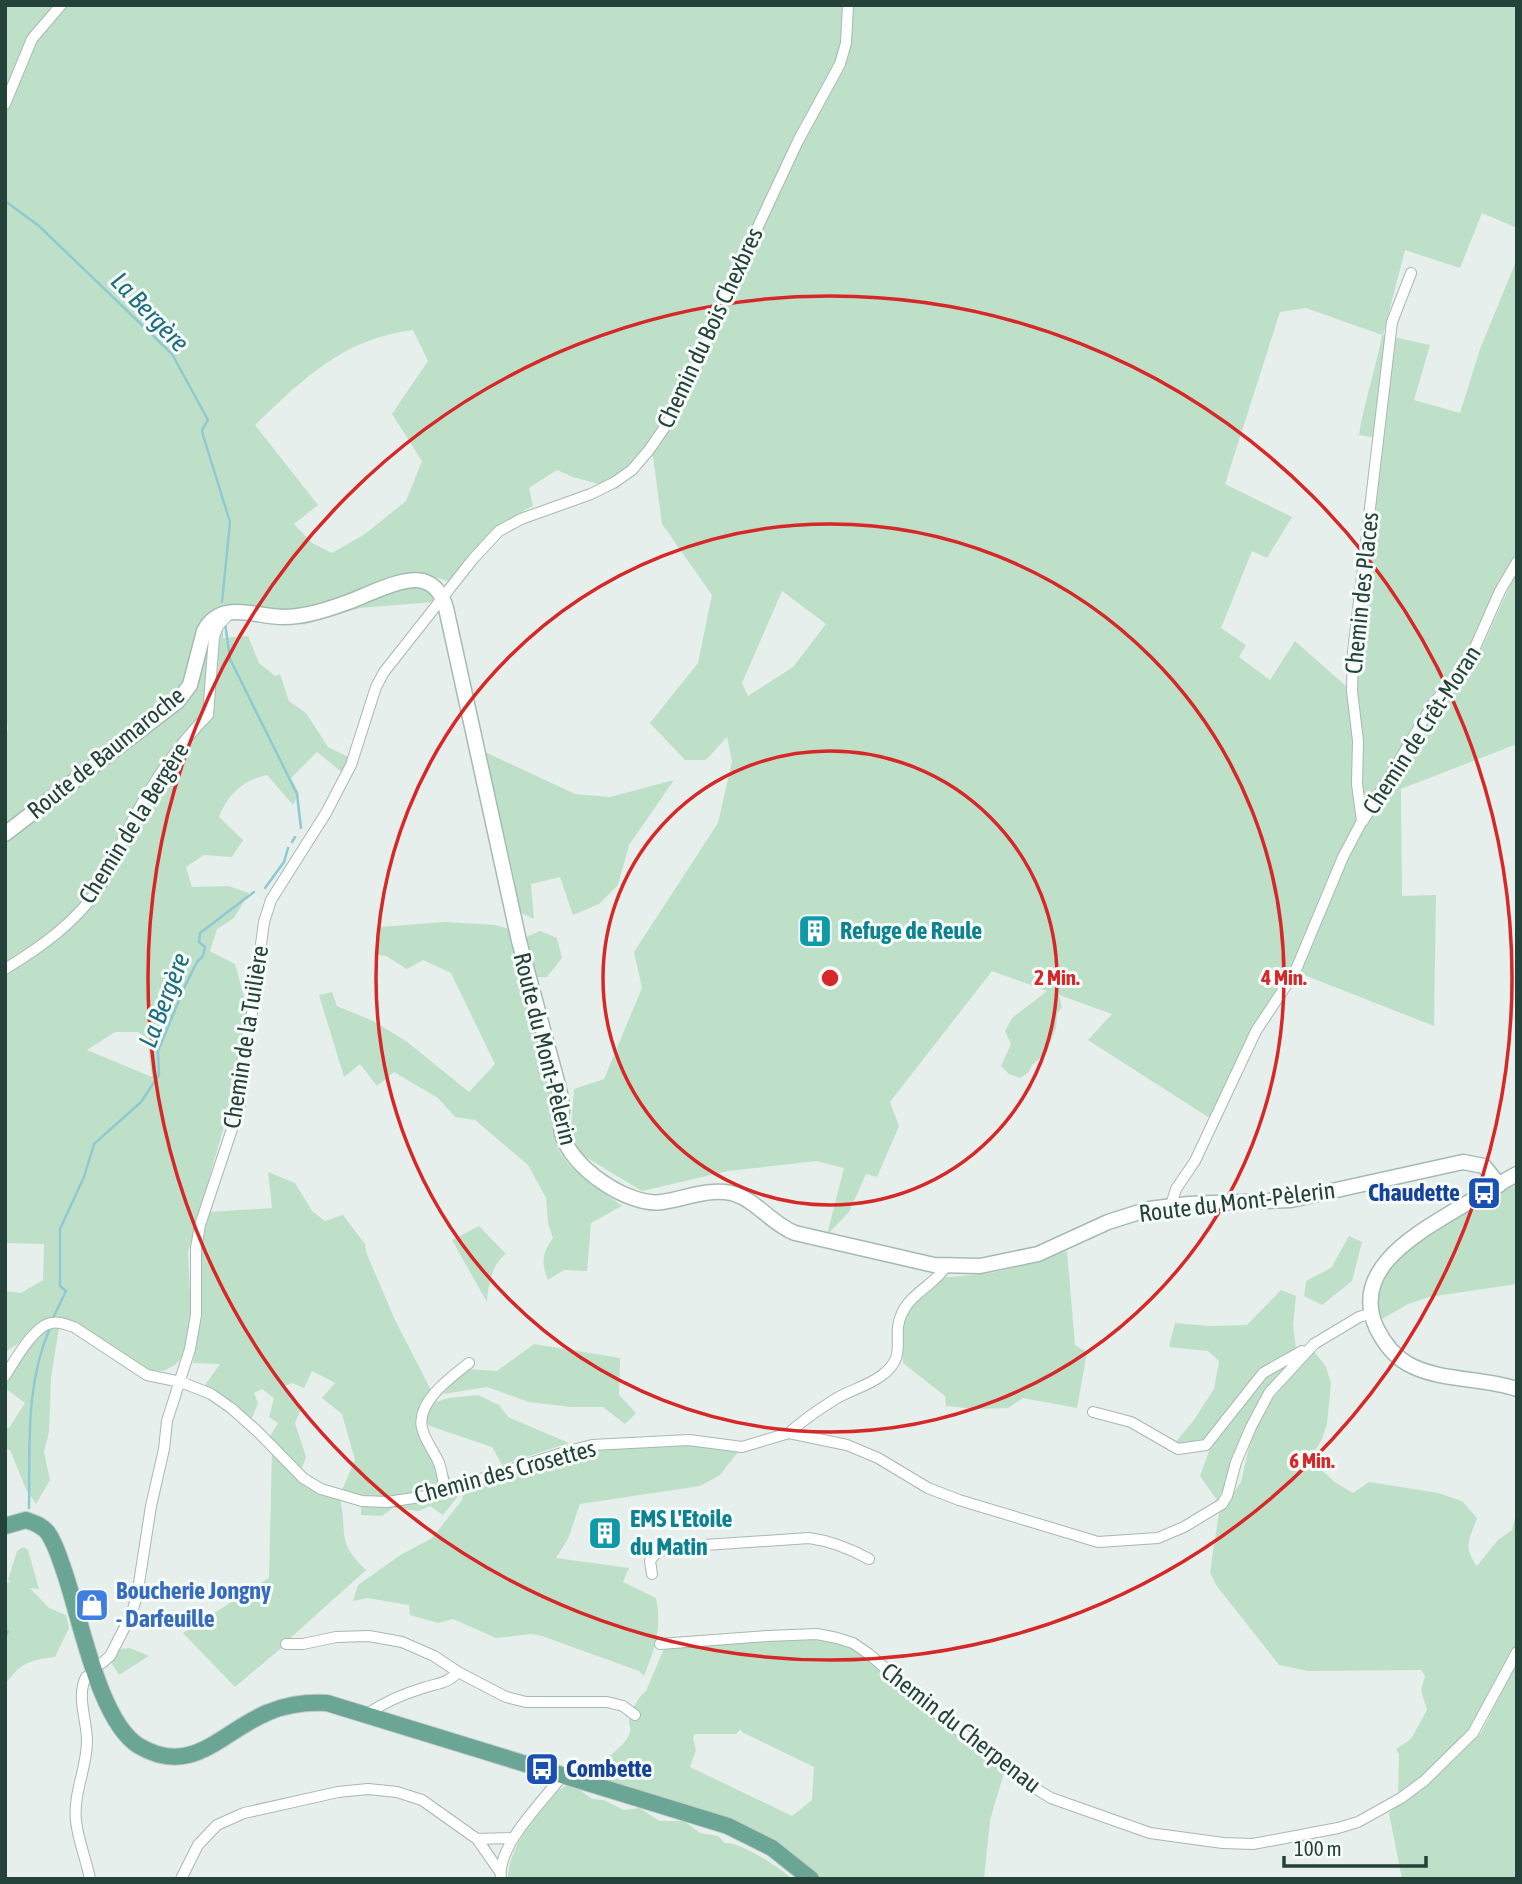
<svg xmlns="http://www.w3.org/2000/svg" width="1522" height="1884" font-family="'Asap Condensed',sans-serif">
<style>
.green{fill:#bfe0c8;fill-rule:evenodd}
.lines{fill:none;stroke-linecap:round;stroke-linejoin:round}
.stream{stroke:#8ec9d4;stroke-width:2.5}
.street-casing{stroke:#a8b8b2;stroke-width:12}
.secondary-casing{stroke:#a4bbb3;stroke-width:17}
.primary-casing{stroke:#c2cac8;stroke-width:18}
.street{stroke:#fff;stroke-width:10}
.secondary{stroke:#fff;stroke-width:14}
.primary{stroke:#6aa596;stroke-width:16}
.ring{fill:none;stroke:#d62828;stroke-width:3.5}
.labels{text-anchor:middle;stroke-width:6;stroke-linejoin:round;paint-order:stroke}
.street-label{font-size:24px;fill:#24423a;stroke:#f7fbf9}
.culture-label{font-size:24px;font-weight:bold;fill:#0d838f;stroke:#f7fbf9;text-anchor:start}
.transit-label{font-size:24px;font-weight:bold;fill:#164399;stroke:#f7fbf9;text-anchor:end}
.shop-label{font-size:24px;font-weight:bold;fill:#366cbe;stroke:#f7fbf9;text-anchor:start}
.water-label{font-size:26px;font-style:italic;fill:#1c6f80;stroke:#f7fbf9}
.centre{fill:#d62828;stroke:#f7fbf9;stroke-width:3.5}
.ring-label{font-size:21px;text-anchor:middle;font-weight:bold;fill:#d62828;stroke:#f7fbf9;stroke-width:6;stroke-linejoin:round;paint-order:stroke}
</style>
<rect width="100%" height="100%" fill="#e6efeb"/>
<path class="green" d="M 5,5 L 1517,5 L 1517,228 L 1482,213 L 1460,268 L 1405,250 L 1383,335 L 1389,336 L 1376,438 L 1359,435 C 1364,401 1376,369 1382,335 L 1306,308 L 1280,312 L 1225,484 L 1292,517 L 1267,558 L 1252,551 L 1221,628 L 1246,645 L 1239,657 L 1270,680 L 1295,641 L 1347,687 L 1350,700 L 1359,820 L 1293,971 L 1213,1115 L 1208,1117 L 1088,1040 L 1112,1014 L 1059,995 L 1062,1007 L 1057,1014 L 1056,1028 L 1047,1052 L 1032,1065 L 1028,1073 L 1020,1078 L 1009,1074 L 1001,1066 L 1011,1044 L 1005,1031 L 1012,1018 L 1047,991 L 992,971 L 890,1102 L 899,1126 L 877,1177 L 866,1174 L 849,1212 L 827,1235 L 844,1168 L 816,1161 L 728,1171 L 642,1191 L 579,1153 L 571,1127 L 574,1089 L 604,1079 L 642,988 L 634,952 L 718,823 L 732,761 L 727,737 L 706,760 L 685,760 L 650,723 L 698,663 L 712,595 L 662,524 L 653,456 L 648,458 L 617,489 L 573,477 L 557,470 L 529,488 L 533,506 C 497,523 474,551 450,582 L 429,575 L 397,576 L 403,583 L 434,593 L 433,602 L 360,608 L 303,625 L 297,610 L 223,612 L 223,638 L 248,636 L 259,663 L 275,676 L 280,674 L 289,701 L 306,713 L 328,747 L 350,758 L 343,773 L 317,752 L 291,778 L 299,793 L 293,805 L 267,775 C 243,780 227,795 219,817 L 243,840 L 232,857 L 204,855 L 186,867 L 192,887 L 228,886 L 249,893 L 234,918 L 217,929 L 210,951 L 235,964 L 245,1000 L 248,1002 L 239,1063 L 225,1123 L 188,1252 L 191,1317 L 183,1356 L 175,1365 L 163,1371 L 148,1370 L 55,1320 L 5,1352 L 5,1291 L 21,1293 L 43,1280 L 44,1244 L 5,1243 L 5,731 L 8,730 L 5,704 ZM 413,330 L 428,361 L 392,414 L 422,461 L 406,501 L 365,534 L 332,553 L 312,543 L 294,524 L 318,505 L 255,425 C 304,378 343,339 413,330 ZM 782,591 L 826,624 L 793,667 L 748,696 L 742,683 ZM 115,1032 L 138,1032 L 147,1038 L 152,1077 L 87,1050 Z
M 1517,259 L 1517,555 L 1464,664 L 1365,812 L 1359,783 L 1356,645 L 1393,337 L 1430,345 L 1414,400 L 1460,413 L 1480,349 Z
M 1517,570 L 1517,744 L 1401,789 L 1402,896 L 1436,895 L 1434,1026 L 1299,973 L 1347,859 L 1378,801 L 1436,708 L 1475,663 Z
M 485,752 L 575,794 L 610,797 L 674,780 L 629,845 L 618,885 L 599,904 L 573,915 L 560,877 L 531,884 L 534,919 L 517,911 L 514,877 Z
M 445,922 L 495,925 L 508,929 L 527,988 L 558,1109 C 555,1122 552,1139 560,1152 C 573,1174 602,1190 622,1206 L 591,1223 L 587,1271 L 564,1270 L 548,1280 C 541,1263 542,1253 553,1238 L 548,1223 L 546,1198 L 528,1165 L 475,1120 L 455,1117 L 438,1098 L 394,1072 L 377,1086 L 360,1064 L 344,1077 L 319,995 L 332,992 L 337,1006 L 373,1021 L 406,1041 L 469,1092 L 495,1064 L 451,973 L 423,960 L 407,969 L 386,956 L 374,954 L 380,927 Z
M 540,931 L 557,938 L 562,958 L 547,977 L 535,977 L 524,938 Z
M 268,1172 L 295,1183 L 312,1211 L 325,1221 L 343,1215 L 365,1244 L 366,1252 L 395,1320 L 431,1390 L 420,1405 L 416,1430 L 446,1470 L 459,1495 L 443,1515 L 430,1506 L 419,1511 L 393,1508 L 382,1516 L 361,1515 L 361,1497 L 342,1490 L 355,1460 L 342,1414 L 322,1398 L 335,1383 L 312,1371 L 304,1388 L 292,1383 L 282,1387 L 301,1409 L 295,1423 L 306,1457 L 302,1468 L 269,1438 L 278,1423 L 269,1417 L 274,1398 L 262,1389 L 254,1393 L 258,1403 L 252,1418 L 205,1385 L 220,1364 L 193,1363 L 199,1324 L 202,1235 L 209,1212 L 272,1208 Z
M 1517,1184 L 1517,1284 L 1429,1297 L 1408,1304 L 1377,1322 L 1377,1288 L 1386,1266 L 1441,1224 Z
M 479,1226 L 506,1254 C 492,1263 488,1286 487,1302 L 452,1240 Z
M 1349,1236 L 1362,1242 L 1352,1281 L 1322,1305 L 1304,1296 L 1306,1281 L 1331,1268 Z
M 1067,1251 L 1075,1345 L 1087,1352 L 1077,1408 L 1023,1398 L 1008,1408 L 978,1409 L 946,1406 L 945,1396 L 903,1363 L 901,1329 L 903,1319 L 914,1300 L 940,1278 L 991,1273 L 1038,1262 Z
M 1281,1290 L 1296,1296 L 1293,1325 L 1296,1349 L 1263,1370 L 1205,1442 L 1180,1447 L 1175,1443 L 1194,1420 L 1214,1389 L 1219,1361 L 1208,1351 L 1169,1347 L 1175,1323 L 1209,1326 L 1247,1325 Z
M 59,1328 L 51,1377 L 49,1432 L 44,1452 L 50,1480 L 36,1504 L 26,1489 L 10,1450 L 5,1449 L 5,1427 L 9,1428 L 25,1403 L 5,1388 L 5,1385 L 22,1355 L 47,1329 Z
M 534,1344 L 620,1358 L 619,1395 L 636,1413 L 625,1424 L 603,1407 L 571,1407 L 529,1402 L 487,1387 L 443,1394 L 466,1369 L 497,1371 Z
M 1313,1350 L 1326,1367 L 1331,1383 L 1327,1424 L 1322,1439 L 1310,1460 L 1336,1483 L 1353,1493 L 1369,1482 L 1438,1493 L 1462,1501 L 1477,1518 C 1470,1539 1462,1546 1477,1566 L 1498,1540 L 1512,1530 L 1517,1509 L 1517,1647 L 1476,1723 L 1460,1744 L 1423,1777 L 1398,1795 L 1399,1754 L 1396,1749 L 1411,1739 L 1427,1710 L 1421,1690 L 1425,1676 L 1421,1670 L 1308,1671 L 1279,1665 L 1216,1585 L 1210,1572 L 1219,1513 L 1241,1482 L 1251,1438 L 1268,1406 L 1292,1370 Z
M 1296,1359 L 1269,1391 L 1228,1483 L 1217,1500 L 1200,1476 L 1209,1451 L 1265,1375 Z
M 478,1395 L 499,1405 L 508,1417 L 569,1443 L 502,1465 L 492,1447 L 427,1425 L 424,1414 L 429,1404 L 449,1398 Z
M 667,1444 L 689,1444 L 738,1452 L 720,1475 L 700,1486 L 580,1504 L 568,1539 L 556,1558 L 629,1568 L 623,1582 L 656,1598 C 662,1628 655,1649 644,1676 L 639,1671 L 542,1636 L 532,1634 L 496,1638 L 453,1619 L 438,1623 L 410,1615 L 409,1605 L 367,1598 L 353,1601 L 358,1585 L 399,1556 L 432,1538 L 462,1500 L 465,1488 L 560,1457 L 589,1451 Z
M 272,1452 C 294,1479 308,1487 340,1498 C 348,1534 335,1540 366,1570 L 287,1641 L 285,1637 L 286,1644 L 235,1687 L 183,1633 L 269,1578 Z
M 23,1547 L 28,1550 L 39,1589 L 30,1588 L 49,1608 L 66,1615 L 69,1628 L 55,1657 C 29,1660 20,1663 5,1685 L 5,1583 L 11,1582 L 8,1580 L 17,1551 Z
M 807,1638 L 829,1639 L 860,1652 L 1004,1773 L 990,1820 L 984,1879 L 822,1879 L 785,1849 L 754,1829 L 674,1802 L 615,1788 L 600,1776 L 600,1772 L 606,1767 L 602,1762 C 611,1754 627,1744 630,1732 C 631,1727 629,1726 629,1721 C 631,1710 638,1697 646,1691 L 663,1651 L 669,1647 ZM 741,1729 L 742,1732 L 814,1767 L 812,1800 L 792,1816 L 690,1767 L 696,1750 L 693,1738 L 695,1734 L 736,1734 Z
M 130,1648 L 149,1656 L 119,1675 L 110,1661 L 120,1649 Z
M 1517,1661 L 1517,1879 L 1402,1879 L 1389,1813 L 1455,1759 L 1481,1733 Z
M 572,1784 L 592,1799 L 604,1800 L 624,1810 L 639,1808 L 660,1821 L 684,1821 L 700,1833 L 718,1836 L 725,1843 C 739,1841 781,1868 792,1879 L 508,1879 C 506,1852 547,1788 572,1784 Z"/>
<g class="lines">
<path class="stream" d="M 5,201 L 39,226 L 172,354 L 208,420 L 202,430 L 203,435 L 230,522 L 222,602
M 225,623 L 230,659 L 297,794 L 301,828
M 292,842 L 295,837
M 265,888 L 284,862 L 288,848
M 52,1320 L 66,1291 L 60,1286 L 60,1229 L 84,1177 L 94,1144 L 141,1102 L 159,1075 L 158,1051 L 185,986 L 197,962 L 203,956 L 205,947 L 199,942 L 200,933 L 254,892
M 29,1508 C 30,1448 25,1385 50,1328
M 5,1637 L 8,1631"/>
<g class="street-casing">
<path id="street" d="M 5,104 L 32,39 L 61,5
M 1363,821 L 1433,704 L 1469,661 L 1500,591 L 1517,562
M 5,969 C 41,947 75,923 99,888 C 110,872 117,853 125,835 C 147,791 173,750 208,715 L 214,637 L 218,626 L 229,614
M 1171,1205 L 1176,1189 L 1195,1161 L 1256,1031 L 1295,972 L 1343,857 L 1362,821 L 1357,784 L 1358,741 L 1352,691 L 1353,652 L 1392,322 L 1411,273
M 5,1376 C 14,1362 34,1325 52,1323 C 59,1321 67,1325 74,1327 L 147,1375 L 181,1382 L 211,1394 L 231,1408 L 257,1431 L 303,1478 L 321,1489 L 362,1501 L 387,1502 L 427,1496 L 565,1452 L 592,1445 L 689,1440 L 742,1447 L 789,1433 L 847,1445 L 878,1458 L 928,1488 L 959,1500 L 1098,1542 L 1158,1538 L 1184,1527 L 1222,1504 L 1227,1496 L 1236,1462 L 1251,1427 L 1269,1393 L 1314,1344 L 1359,1317 L 1372,1313
M 1093,1412 L 1131,1422 L 1178,1449 L 1206,1445 L 1263,1373 L 1302,1351
M 789,1433 C 803,1420 821,1408 837,1398 C 851,1390 867,1386 881,1376 C 910,1355 890,1338 902,1313 C 912,1292 937,1283 946,1266
M 445,1490 C 443,1481 442,1471 439,1463 C 434,1451 425,1441 422,1428 C 416,1402 451,1377 469,1363
M 652,1574 L 650,1561 L 655,1554 L 664,1550 L 690,1546 L 809,1538 C 831,1541 849,1548 869,1559
M 286,1644 L 303,1644 L 336,1637 L 369,1636 L 402,1642 L 434,1656 L 458,1672 L 506,1697 L 526,1702 L 607,1702 L 623,1706 L 635,1715
M 660,1644 L 767,1636 L 817,1634 L 837,1638 L 853,1643 L 869,1654 L 940,1716 L 1033,1787 L 1051,1798 L 1150,1833 L 1223,1843 L 1253,1844 L 1338,1828 L 1358,1822 L 1401,1798 L 1424,1781 L 1473,1733 L 1517,1652
M 93,1666 L 102,1663 L 110,1656 L 131,1615 L 137,1596 L 151,1506 L 164,1449 L 167,1421 L 190,1349 L 196,1315 L 196,1248 L 200,1225 L 240,1105 L 242,1062 L 251,1019 L 264,922 L 271,900 L 326,813 L 351,765 L 376,687 L 384,672 L 473,559 L 499,531 L 521,519 L 591,494 L 615,482 L 632,470 L 649,450 L 667,424 L 694,372 L 733,280 L 798,141 L 840,64 L 846,43 L 848,5
M 367,1714 C 385,1702 403,1694 423,1688 C 438,1683 447,1684 458,1672
M 477,1839 L 500,1872
M 90,1879 C 86,1859 78,1840 76,1821 C 73,1793 87,1768 87,1741 C 87,1720 76,1696 86,1677 L 95,1672
M 181,1879 L 198,1845 L 217,1825 L 244,1813 L 338,1792 L 368,1789 L 397,1792 L 422,1800 L 477,1839 L 512,1838
M 501,1879 C 496,1846 544,1800 563,1775"/>
</g>
<g class="secondary-casing">
<path id="secondary" d="M 5,834 L 178,701 L 190,685 L 204,631 C 221,599 255,617 283,617 C 306,617 329,609 351,601 C 369,594 404,576 423,581 C 437,585 442,596 446,608 L 519,941 L 558,1085 C 560,1092 561,1099 562,1106 C 562,1115 560,1125 562,1133 C 569,1166 628,1207 662,1202 C 684,1199 708,1188 731,1193 C 756,1199 771,1224 795,1233 L 934,1265 L 980,1266 L 1038,1254 L 1108,1222 L 1149,1209 L 1189,1204 L 1291,1200 L 1463,1162 L 1484,1166 L 1499,1185
M 1517,1174 C 1496,1185 1477,1198 1457,1209 C 1416,1234 1349,1270 1377,1329 C 1384,1343 1394,1356 1408,1364 C 1441,1382 1482,1377 1517,1389"/>
</g>
<g class="primary-casing">
<path id="primary" d="M 5,1526 L 26,1520 C 35,1523 43,1526 48,1533 C 55,1543 59,1556 63,1568 C 80,1614 98,1721 139,1746 C 193,1778 223,1730 269,1712 C 288,1704 307,1702 327,1703 L 728,1826 L 772,1848 L 811,1879"/>
</g>
<use href="#street" class="street"/>
<use href="#secondary" class="secondary"/>
<use href="#primary" class="primary"/>
</g>
<g class="ring">
<circle cx="830" cy="978" r="227"/>
<circle cx="830" cy="978" r="454"/>
<circle cx="830" cy="978" r="682"/>
</g>
<defs>
<g id="building-square" transform="scale(1.75)"><rect x="-9" y="-9" width="18" height="18" rx="4" fill="#0f9aa8" stroke="#f7fbf9"/><path d="M-4-6H4V6H1V3H-1V6H-4ZM-2.5-4.3h1.7v1.8h-1.7ZM.8-4.3h1.7v1.8H.8ZM-2.5-1h1.7V.8h-1.7ZM.8-1h1.7V.8H.8Z" fill="#fff"/></g>
<g id="bus-square" transform="scale(1.75)"><rect x="-9" y="-9" width="18" height="18" rx="4" fill="#1a4fb4" stroke="#f7fbf9"/><path d="M-5-6H5V4H4V6H2V4H-2V6H-4V4H-5ZM-3.5-4V0h7V-4ZM-3.5 1.2v1.5H-2V1.2ZM2 1.2v1.5H3.5V1.2Z" fill="#fff"/></g>
<g id="shop-square" transform="scale(1.75)"><rect x="-9" y="-9" width="18" height="18" rx="4" fill="#3f7fe0" stroke="#f7fbf9"/><path d="M-5-2.5h2.3a2.7 3.5 0 0 1 5.4 0H5L5.5 6h-11ZM-1.5-2.5h3a1.5 2.3 0 0 0-3 0Z" fill="#fff"/></g>
</defs>
<g fill-rule="evenodd">
<use href="#building-square" x="815" y="931"/>
<use href="#bus-square" x="1484" y="1193"/>
<use href="#building-square" x="605" y="1533"/>
<use href="#shop-square" x="92" y="1605"/>
<use href="#bus-square" x="542" y="1769"/>
</g>
<g class="labels">
<g class="street-label">
<text transform="translate(710 328) rotate(-65)" y="8">Chemin du Bois Chexbres</text>
<text transform="translate(1362 593) rotate(-84)" y="8">Chemin des Places</text>
<text transform="translate(1422 730) rotate(-57)" y="8">Chemin de Crêt-Moran</text>
<text transform="translate(106 753) rotate(-39)" y="8">Route de Baumaroche</text>
<text transform="translate(134 823) rotate(-58)" y="8">Chemin de la Bergère</text>
<text transform="translate(246 1037) rotate(-81)" y="8">Chemin de la Tuilière</text>
<text transform="translate(545 1049) rotate(76)" y="8">Route du Mont-Pèlerin</text>
<text transform="translate(1237 1202) rotate(-7)" y="8">Route du Mont-Pèlerin</text>
<text transform="translate(505 1472) rotate(-15)" y="8">Chemin des Crosettes</text>
<text transform="translate(961 1728) rotate(38)" y="8">Chemin du Cherpenau</text>
</g>
<g class="culture-label">
<text x="840" y="939">Refuge de Reule</text>
<text x="630" y="1527">EMS L'Etoile<tspan x="630" dy="28">du Matin</tspan></text>
</g>
<g class="transit-label">
<text x="1460" y="1201">Chaudette</text>
<text x="566" y="1777" text-anchor="start">Combette</text>
</g>
<g class="shop-label">
<text x="116" y="1599">Boucherie Jongny<tspan x="116" dy="28">- Darfeuille</tspan></text>
</g>
<g class="water-label">
<text transform="translate(150 312) rotate(46)" y="9">La Bergère</text>
<text transform="translate(164 1000) rotate(-69)" y="9">La Bergère</text>
</g>
</g>
<circle cx="830" cy="978" r="10" class="centre"/>
<g class="ring-label">
<text x="1057" y="985">2 Min.</text>
<text x="1284" y="985">4 Min.</text>
<text x="1312" y="1468">6 Min.</text>
</g>
<rect width="1522" height="1884" fill="none" stroke="#24423a" stroke-width="14"/>
<path d="M1284 1856v10h142v-10" fill="none" stroke="#24423a" stroke-width="3.5"/>
<text x="1294" y="1856" font-size="21" fill="#24423a" stroke="#f7fbf9" stroke-width="5" paint-order="stroke">100 m</text>
</svg>
